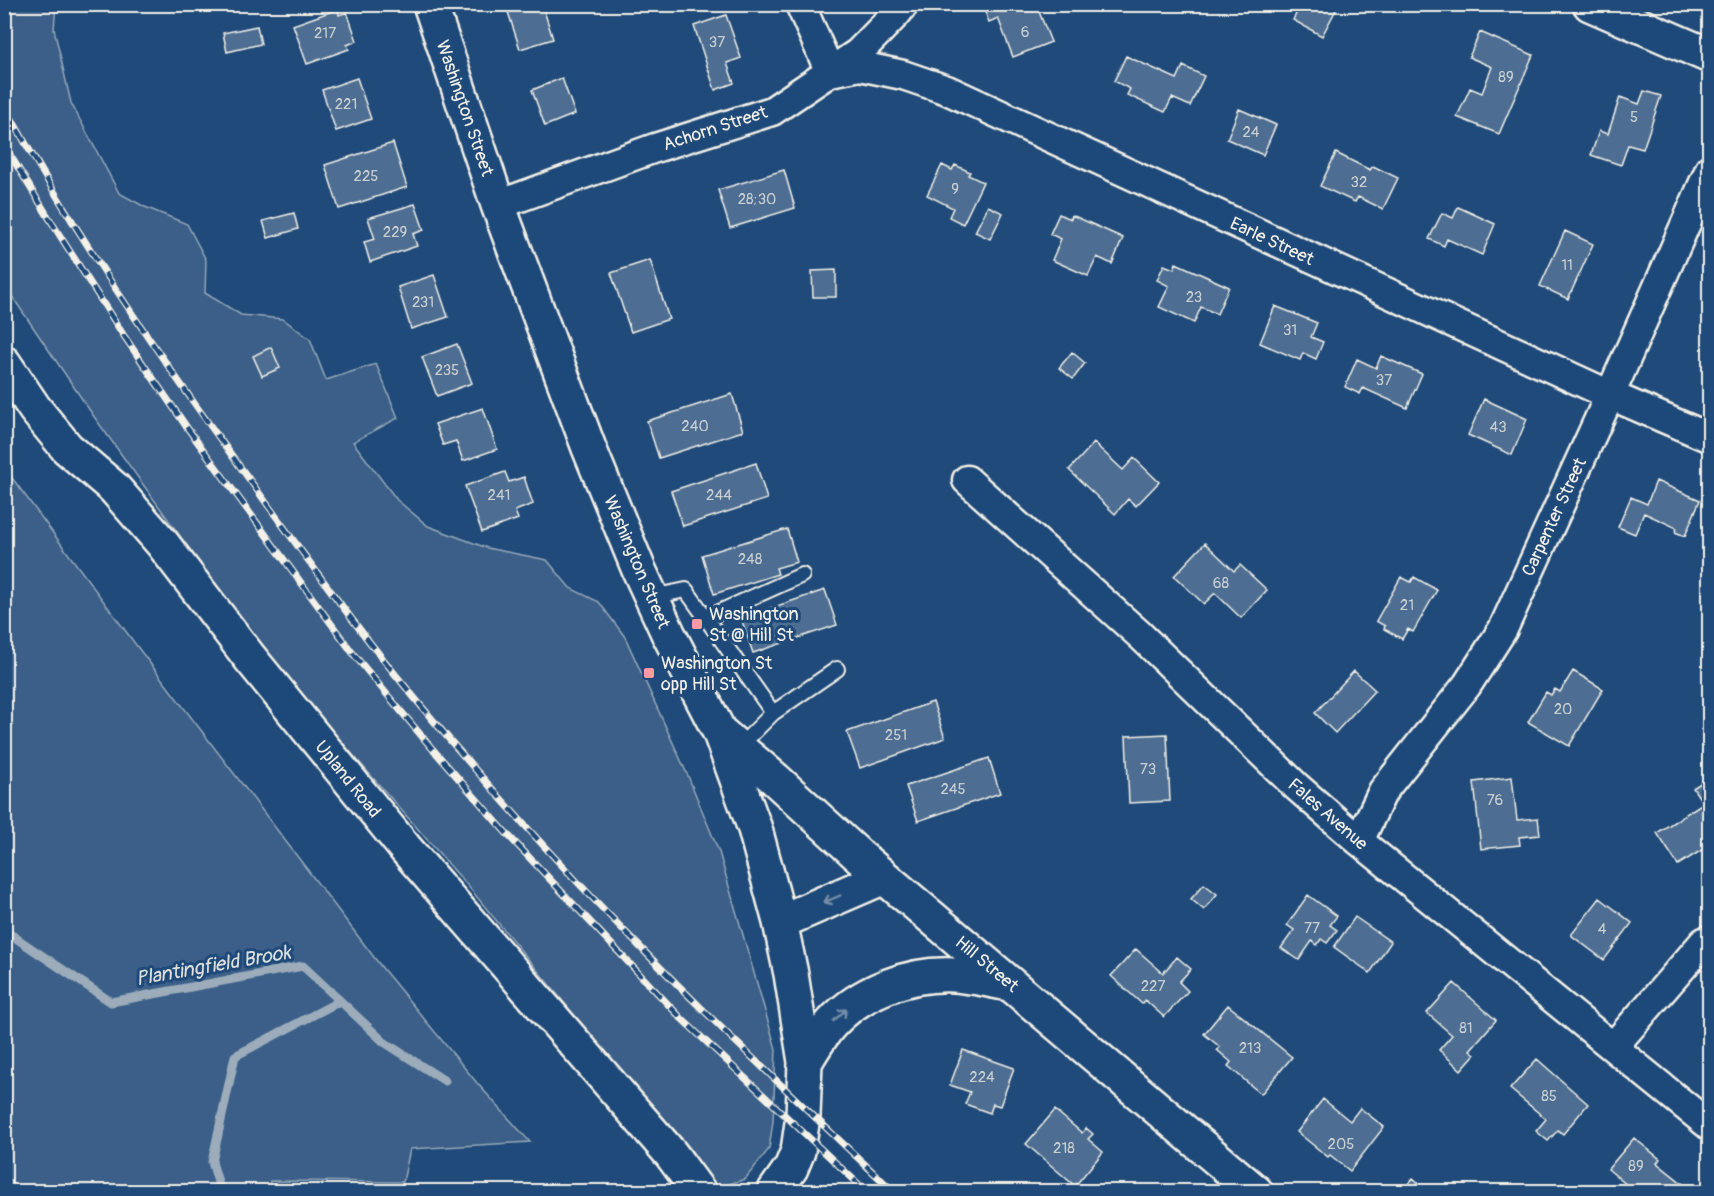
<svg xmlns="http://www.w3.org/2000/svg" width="1714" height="1196" font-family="Pangolin,sans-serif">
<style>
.green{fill:#3a5f88;stroke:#97a8b8;stroke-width:1.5}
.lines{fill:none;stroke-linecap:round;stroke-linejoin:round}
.stream{stroke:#9cacbb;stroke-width:9}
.building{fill:#4d6e92;stroke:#f4f1e8;stroke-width:1.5}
.service-casing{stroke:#f4f1e8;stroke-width:18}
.minor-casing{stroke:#f4f1e8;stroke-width:33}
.tertiary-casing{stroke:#f4f1e8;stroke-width:38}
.secondary-casing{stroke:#f4f1e8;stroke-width:38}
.service{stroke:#1f4a7a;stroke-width:14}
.minor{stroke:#1f4a7a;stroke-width:28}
.tertiary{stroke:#1f4a7a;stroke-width:33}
.secondary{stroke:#1f4a7a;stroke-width:33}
.rail-casing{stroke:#f4f1e8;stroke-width:7}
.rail{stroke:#1f4a7a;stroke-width:4.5;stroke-dasharray:14;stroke-linecap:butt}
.oneway{stroke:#748da6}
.poi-dot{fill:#ff9aa2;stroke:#1f4a7a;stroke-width:2}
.labels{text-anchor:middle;stroke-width:6;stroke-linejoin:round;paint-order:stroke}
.number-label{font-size:15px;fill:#cad0d2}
.street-label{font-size:18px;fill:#f4f1e8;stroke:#1f4a7a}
.poi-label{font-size:18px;fill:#f4f1e8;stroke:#1f4a7a;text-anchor:start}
.water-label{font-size:20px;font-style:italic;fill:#dee0dd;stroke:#1f4a7a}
</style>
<rect width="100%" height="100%" fill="#1f4a7a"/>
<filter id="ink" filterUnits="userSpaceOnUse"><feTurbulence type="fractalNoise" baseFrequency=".0167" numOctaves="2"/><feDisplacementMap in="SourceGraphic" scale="12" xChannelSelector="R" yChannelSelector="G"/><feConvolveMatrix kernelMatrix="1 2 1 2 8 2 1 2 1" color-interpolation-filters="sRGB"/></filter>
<g filter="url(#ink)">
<path class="green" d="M 4,5 L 56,5 L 54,29 L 71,103 L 119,193 L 145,207 L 187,224 L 206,260 L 205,293 L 241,315 L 283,319 L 310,339 L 326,380 L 376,364 L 398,418 L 353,442 L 397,500 L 428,526 L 487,548 L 547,560 L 570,588 L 599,602 L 625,637 L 688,776 L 719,852 L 776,1049 L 773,1121 L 769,1149 L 745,1179 L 714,1189 L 690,1148 L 590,1034 L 467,885 L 269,659 L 95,418 L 5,286 Z
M 4,467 L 136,645 L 383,969 L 477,1083 L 530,1142 L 410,1149 L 403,1182 L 270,1181 L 268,1192 L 5,1191 Z"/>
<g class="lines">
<path class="stream" d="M 4,930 L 111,1002 L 303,966 L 384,1042 L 445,1081
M 221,1192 L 212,1162 L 235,1056 L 340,1001"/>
</g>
<path class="building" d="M 531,4 L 542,4 L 553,39 L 520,49 L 508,12 Z
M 992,4 L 1036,4 L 1051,42 L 1013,57 L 998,18 L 989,22 L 985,12 L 993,9 Z
M 1301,4 L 1339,4 L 1322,36 L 1293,20 Z
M 338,9 L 339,15 L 347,12 L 357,41 L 347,45 L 349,49 L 307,64 L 293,25 Z
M 726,15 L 741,58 L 727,63 L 734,83 L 715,90 L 694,26 Z
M 257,26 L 261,44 L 227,52 L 223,33 Z
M 1480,32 L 1533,55 L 1499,134 L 1457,117 L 1470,88 L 1482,93 L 1492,67 L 1469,57 Z
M 1126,56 L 1177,79 L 1183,66 L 1204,76 L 1190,106 L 1172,98 L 1165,112 L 1127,95 L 1130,89 L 1114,81 Z
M 357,78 L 371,119 L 336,131 L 322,90 Z
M 562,78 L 575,114 L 545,126 L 532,90 Z
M 1644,91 L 1661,96 L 1643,149 L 1628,145 L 1621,165 L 1591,155 L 1599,131 L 1608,134 L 1620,97 L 1639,104 Z
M 1239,109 L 1276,125 L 1263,155 L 1227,139 Z
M 393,143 L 407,187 L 339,209 L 325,165 Z
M 1336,153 L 1370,170 L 1373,166 L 1398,178 L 1383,209 L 1358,197 L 1355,202 L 1320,186 Z
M 942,165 L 952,170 L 955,165 L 970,172 L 968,175 L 983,182 L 963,224 L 949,217 L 953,208 L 927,195 Z
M 784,170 L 795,208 L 730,228 L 718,190 Z
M 415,204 L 424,230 L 413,234 L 417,246 L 370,262 L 364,242 L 375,239 L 368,218 Z
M 988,206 L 1003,213 L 990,239 L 975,232 Z
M 1458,207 L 1495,224 L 1482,255 L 1447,239 L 1444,246 L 1429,239 L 1442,213 L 1453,218 Z
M 294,213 L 298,229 L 268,238 L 263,221 Z
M 1059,214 L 1071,219 L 1072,215 L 1123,238 L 1112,264 L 1097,257 L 1088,276 L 1052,260 L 1061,239 L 1050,234 Z
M 1565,231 L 1593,244 L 1568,299 L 1540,286 Z
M 650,260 L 669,319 L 631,332 L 611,273 Z
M 1176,263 L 1229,287 L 1217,314 L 1201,307 L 1194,323 L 1159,307 L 1169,286 L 1157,280 L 1164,265 L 1174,269 Z
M 836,270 L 836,297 L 813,297 L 812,271 Z
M 434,275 L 448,317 L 411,329 L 398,287 Z
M 1275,306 L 1317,323 L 1311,337 L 1323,342 L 1316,359 L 1303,353 L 1300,360 L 1260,343 Z
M 457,344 L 472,383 L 437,396 L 422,357 Z
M 271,347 L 280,368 L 262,376 L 253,356 Z
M 1072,352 L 1085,363 L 1073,379 L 1059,368 Z
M 1381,356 L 1422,374 L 1407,408 L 1363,388 L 1360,394 L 1345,387 L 1357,359 L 1376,368 Z
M 732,394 L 743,431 L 659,458 L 647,421 Z
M 1484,399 L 1527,419 L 1512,455 L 1468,435 Z
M 483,408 L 497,449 L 463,461 L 456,441 L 443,445 L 435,424 Z
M 1094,443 L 1123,470 L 1134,458 L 1159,482 L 1136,506 L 1128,499 L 1115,514 L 1069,470 Z
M 756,463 L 767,499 L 683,526 L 671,491 Z
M 505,472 L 509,482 L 524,477 L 533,504 L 515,511 L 518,519 L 482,532 L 465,486 Z
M 1656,481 L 1700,500 L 1685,536 L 1675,532 L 1677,528 L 1644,513 L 1635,534 L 1618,527 L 1631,497 L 1647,504 Z
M 787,529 L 797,562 L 776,568 L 778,574 L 714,594 L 702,555 Z
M 1205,543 L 1234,571 L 1240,565 L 1267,590 L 1241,618 L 1215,593 L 1204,604 L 1174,576 Z
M 1401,577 L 1411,582 L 1414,577 L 1437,590 L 1413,632 L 1408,629 L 1402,639 L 1384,629 L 1385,626 L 1376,621 Z
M 825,590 L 837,625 L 753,653 L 741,618 Z
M 1354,671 L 1375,690 L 1335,733 L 1315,713 Z
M 1573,671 L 1603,689 L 1569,746 L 1528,722 L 1546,692 L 1551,695 L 1555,689 L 1560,692 Z
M 933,702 L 945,738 L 860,768 L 847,732 Z
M 1167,734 L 1170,801 L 1129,803 L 1126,736 Z
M 989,758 L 1000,793 L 918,821 L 906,786 Z
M 1512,777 L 1517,820 L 1538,818 L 1540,835 L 1519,837 L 1520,845 L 1481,849 L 1474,782 Z
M 1710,777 L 1710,845 L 1678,865 L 1657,833 L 1703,803 L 1693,788 Z
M 1204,884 L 1217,894 L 1204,910 L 1191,899 Z
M 1308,895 L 1337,916 L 1330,925 L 1337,930 L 1327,943 L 1321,939 L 1317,945 L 1312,941 L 1299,960 L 1281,948 L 1294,930 L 1287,925 Z
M 1600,898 L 1632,923 L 1604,960 L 1571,935 Z
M 1355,917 L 1391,942 L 1370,973 L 1334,947 Z
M 1136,949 L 1163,973 L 1177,957 L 1191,969 L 1179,982 L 1188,991 L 1164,1017 L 1145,1000 L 1142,1004 L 1111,976 Z
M 1454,983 L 1496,1020 L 1470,1050 L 1475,1054 L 1461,1070 L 1439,1050 L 1452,1035 L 1427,1013 Z
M 1228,1005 L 1292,1057 L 1261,1094 L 1228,1066 L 1231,1062 L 1217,1050 L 1220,1047 L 1204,1034 Z
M 963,1050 L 1014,1068 L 1000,1106 L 993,1104 L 990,1113 L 965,1104 L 970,1092 L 950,1085 Z
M 1537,1059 L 1588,1104 L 1563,1134 L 1558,1130 L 1548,1141 L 1536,1131 L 1546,1119 L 1510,1089 Z
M 1323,1099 L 1350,1121 L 1360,1108 L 1384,1127 L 1350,1171 L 1330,1155 L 1328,1157 L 1297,1132 Z
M 1055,1110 L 1082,1133 L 1086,1128 L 1093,1134 L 1088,1139 L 1103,1152 L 1075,1186 L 1026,1144 Z
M 1634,1138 L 1660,1159 L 1657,1163 L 1688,1188 L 1685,1192 L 1635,1192 L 1608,1169 Z
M 1413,1178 L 1429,1192 L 1402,1192 Z"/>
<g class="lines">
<g class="service-casing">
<path id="service" d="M 652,597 L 686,590 L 706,618
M 773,713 L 706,618 L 802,575
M 738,748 L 773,713 L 837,669"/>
</g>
<g class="minor-casing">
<path id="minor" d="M 800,4 L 830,72 L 860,66 L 903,75 L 947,90 L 1610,395 L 1710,438
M 498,205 L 655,148 L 772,111 L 858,53 L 897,13 L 904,4
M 967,480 L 1140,635 L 1297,787 L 1359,841 L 1710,1126
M 1359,841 L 1383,791 L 1467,685 L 1503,629 L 1610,395 L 1710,169
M 1613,1047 L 1704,942 L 1710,939"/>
</g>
<g class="tertiary-casing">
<path id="tertiary" d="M 430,4 L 498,205 L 589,448 L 639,570 L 668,633 L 720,733 L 755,829 L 780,922 L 791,974 L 805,1062 L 803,1116 L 798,1151 L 791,1168 L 774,1192
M 1590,4 L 1710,56
M 722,734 L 775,779 L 858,855 L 1256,1192
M 780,922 L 884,877
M 805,1062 C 813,1049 821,1035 831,1024 C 860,991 910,973 953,975 C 972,976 990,980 1008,984"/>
</g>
<g class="secondary-casing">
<path id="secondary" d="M 4,363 L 35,409 L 67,448 L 114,488 L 162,543 L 250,658 L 405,848 L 671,1154 L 699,1192"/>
</g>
<use href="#service" class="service"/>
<use href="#minor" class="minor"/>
<use href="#tertiary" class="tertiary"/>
<use href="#secondary" class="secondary"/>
<g class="rail-casing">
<path id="rail" d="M 4,105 C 76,236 161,359 249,479 C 289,534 329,590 371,644 C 445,738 526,829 609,915 C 701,1011 798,1101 894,1192
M 4,145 L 62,239 L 124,336 L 188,429 L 355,656 L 430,746 L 508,835 L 682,1019 L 867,1192"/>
</g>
<use href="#rail" class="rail"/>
</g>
<defs><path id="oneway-shaft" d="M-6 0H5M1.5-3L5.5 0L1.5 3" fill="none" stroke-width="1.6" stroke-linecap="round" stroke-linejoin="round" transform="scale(1.5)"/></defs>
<g class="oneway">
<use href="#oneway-shaft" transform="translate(832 899) rotate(157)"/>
<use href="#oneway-shaft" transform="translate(840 1015) rotate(-43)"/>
</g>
</g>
<g class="poi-dot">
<rect x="691" y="618" width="12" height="12" rx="3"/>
<rect x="643" y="667" width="12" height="12" rx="3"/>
</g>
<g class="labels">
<g class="number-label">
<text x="1025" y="37">6</text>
<text x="325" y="38">217</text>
<text x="717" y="47">37</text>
<text x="1506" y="82">89</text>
<text x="346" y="109">221</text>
<text x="1634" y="122">5</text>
<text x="1251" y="137">24</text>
<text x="366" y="181">225</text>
<text x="1359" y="187">32</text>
<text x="955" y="194">9</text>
<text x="757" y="204">28;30</text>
<text x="395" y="237">229</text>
<text x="1567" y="270">11</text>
<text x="1194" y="302">23</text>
<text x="423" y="307">231</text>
<text x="1290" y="335">31</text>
<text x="447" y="375">235</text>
<text x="1384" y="385">37</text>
<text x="695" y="431">240</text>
<text x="1498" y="432">43</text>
<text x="499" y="500">241</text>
<text x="719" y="500">244</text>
<text x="750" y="564">248</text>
<text x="1221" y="588">68</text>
<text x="1407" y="610">21</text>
<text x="1563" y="714">20</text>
<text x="896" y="740">251</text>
<text x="1148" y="774">73</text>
<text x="953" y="794">245</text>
<text x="1495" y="805">76</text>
<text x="1312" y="933">77</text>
<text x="1602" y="934">4</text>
<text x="1153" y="991">227</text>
<text x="1466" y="1033">81</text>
<text x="1250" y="1053">213</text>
<text x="982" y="1082">224</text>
<text x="1549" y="1101">85</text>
<text x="1341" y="1149">205</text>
<text x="1064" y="1153">218</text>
<text x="1636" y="1171">89</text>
</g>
<g class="street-label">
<text transform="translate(465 108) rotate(71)" y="6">Washington Street</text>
<text transform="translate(715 128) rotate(-18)" y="6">Achorn Street</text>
<text transform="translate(1272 241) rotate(25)" y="6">Earle Street</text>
<text transform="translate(1554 517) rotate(-65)" y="6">Carpenter Street</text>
<text transform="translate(637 562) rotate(67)" y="6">Washington Street</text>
<text transform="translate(348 779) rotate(51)" y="6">Upland Road</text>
<text transform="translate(1328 814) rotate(41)" y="6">Fales Avenue</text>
<text transform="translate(987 964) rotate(40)" y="6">Hill Street</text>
</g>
<g class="poi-label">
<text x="709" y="620">Washington<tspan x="709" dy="21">St @ Hill St</tspan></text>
<text x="661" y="669">Washington St<tspan x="661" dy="21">opp Hill St</tspan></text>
</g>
<g class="water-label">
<text transform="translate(213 965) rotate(-10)" y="7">Plantingfield Brook</text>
</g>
</g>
<rect width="1714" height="1196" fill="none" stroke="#1f4a7a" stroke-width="24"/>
<rect x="12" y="12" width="1690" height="1172" fill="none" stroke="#f4f1e8" stroke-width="2" filter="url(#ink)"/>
</svg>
